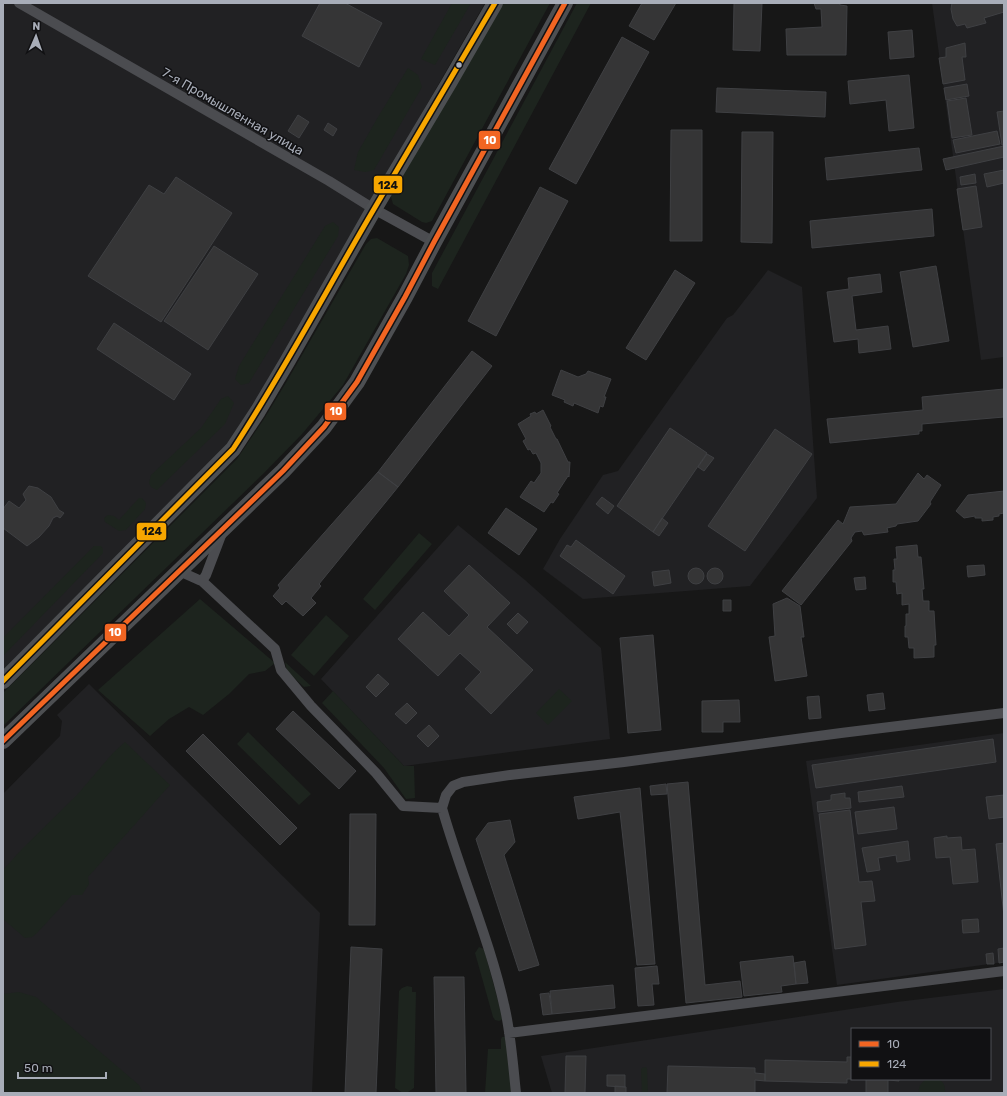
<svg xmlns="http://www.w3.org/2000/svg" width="1007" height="1096" font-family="Rubik,sans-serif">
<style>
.built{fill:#212123;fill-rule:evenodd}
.green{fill:#1d241e}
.building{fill:#353536;stroke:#3f4043}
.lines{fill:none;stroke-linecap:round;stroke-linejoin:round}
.street{stroke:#4b4c50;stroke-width:10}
.primary{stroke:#4d4f52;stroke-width:16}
.bus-1-casing{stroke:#111113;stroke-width:8}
.bus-2-casing{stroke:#111113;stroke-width:8}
.bus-1{stroke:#f26522;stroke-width:5}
.bus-2{stroke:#f7a600;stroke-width:5}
.bus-dot{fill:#a8adb8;stroke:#111113;stroke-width:1.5}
.labels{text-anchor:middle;stroke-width:3;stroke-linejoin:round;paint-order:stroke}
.street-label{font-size:13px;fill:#a8adb8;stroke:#111113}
.line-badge{stroke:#111113;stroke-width:1.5}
.badge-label{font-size:11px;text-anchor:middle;font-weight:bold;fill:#fff}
.pale-badge-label{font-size:11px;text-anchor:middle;font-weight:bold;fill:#111}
</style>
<rect width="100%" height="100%" fill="#171717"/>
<path class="built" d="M 3,3 L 485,3 L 256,403 L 229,445 L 3,672 Z
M 932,3 L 1004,3 L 1004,357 L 981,360 Z
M 768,270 L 802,287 L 817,498 L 750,586 L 583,599 L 543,569 L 560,539 L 603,475 L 618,471 L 727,318 L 733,315 Z
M 458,525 L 525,580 L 601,648 L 610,739 L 404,766 L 321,679 Z
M 89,684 L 320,913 L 312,1093 L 3,1093 L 3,794 L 60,736 L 62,721 L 57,715 Z
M 1004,733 L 1004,962 L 837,985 L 806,761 Z
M 1004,989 L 1004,1093 L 552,1093 L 541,1056 L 897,1002 ZM 852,1029 L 990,1029 L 990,1079 L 852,1079 Z"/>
<path class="green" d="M 452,3 L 471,3 L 435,65 L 421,59 Z
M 501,3 L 550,3 L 432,221 L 426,223 L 422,222 L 393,204 L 391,197 L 392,192 Z
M 577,3 L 591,3 L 438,289 L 432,286 L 432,273 Z
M 408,68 L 418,75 L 422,87 L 374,170 L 365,172 L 354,170 L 358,152 L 378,117 Z
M 333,222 L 339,227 L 338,236 L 249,383 L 241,385 L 235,379 L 239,366 L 325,226 Z
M 377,238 L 408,256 L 409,265 L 406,274 L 343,385 L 302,434 L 265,472 L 3,726 L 3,693 L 237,459 L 264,419 L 287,381 L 366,244 L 371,239 Z
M 228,396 L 234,403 L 225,424 L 157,490 L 151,487 L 149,483 L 151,475 L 201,428 L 221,399 Z
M 139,498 L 142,498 L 146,503 L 145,509 L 126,530 L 119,531 L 105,522 L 104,518 L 108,515 L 114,516 L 119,520 Z
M 419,533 L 432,544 L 375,610 L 363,599 Z
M 94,546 L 101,546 L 103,549 L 103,553 L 3,656 L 3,638 Z
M 200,599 L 275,663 L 265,671 L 249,674 L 229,694 L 203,715 L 189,707 L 169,719 L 150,736 L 98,690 Z
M 326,615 L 349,636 L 314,676 L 291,655 Z
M 285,662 L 311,686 L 304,687 L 287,671 Z
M 559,689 L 572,701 L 548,725 L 536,713 Z
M 333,691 L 404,766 L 414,766 L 415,798 L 406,799 L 384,768 L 322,703 Z
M 248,732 L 311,794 L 299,805 L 237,744 Z
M 125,742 L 170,785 L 88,877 L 89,884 L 82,895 L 72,895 L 37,933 L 32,937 L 25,938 L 3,919 L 3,870 L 23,848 L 77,795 L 113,753 Z
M 479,947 L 484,949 L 503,1019 L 499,1021 L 495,1020 L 493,1017 L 475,953 Z
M 407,986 L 412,987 L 412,992 L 416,992 L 414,1088 L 408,1092 L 403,1093 L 395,1088 L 399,991 L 402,988 Z
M 19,992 L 36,997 L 139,1085 L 143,1093 L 7,1093 L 3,1090 L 3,994 Z
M 502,1037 L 505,1037 L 514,1093 L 485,1093 L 488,1049 L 501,1049 L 501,1039 Z
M 646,1067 L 647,1069 L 648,1093 L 642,1093 L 641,1069 L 642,1068 Z
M 926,1079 C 937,1079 946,1078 945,1093 L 919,1093 C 918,1087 921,1083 926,1079 Z"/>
<path class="building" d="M 320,3 L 345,3 L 382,23 L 359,67 L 302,36 Z
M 642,3 L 676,3 L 654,40 L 629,26 Z
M 734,3 L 765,3 L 762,3 L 760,51 L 733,50 Z
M 814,3 L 839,3 L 840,5 L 847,6 L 846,55 L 787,55 L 786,29 L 822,27 L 821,9 L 816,9 Z
M 952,3 L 1004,3 L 1004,12 L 984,18 L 986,23 L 967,28 L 965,24 L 957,26 L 953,19 L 951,9 Z
M 912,30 L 914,57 L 890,59 L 888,32 Z
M 622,37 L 649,52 L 576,184 L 549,169 Z
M 965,43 L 966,57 L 962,57 L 965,80 L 943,84 L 939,58 L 946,57 L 946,48 Z
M 909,75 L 914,128 L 889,131 L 886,100 L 850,104 L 848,81 Z
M 967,84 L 969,96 L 946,100 L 944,88 Z
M 717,88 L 826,92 L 825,117 L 716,112 Z
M 966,98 L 972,135 L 952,138 L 947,101 Z
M 1004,111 L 1004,145 L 1002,145 L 997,112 Z
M 298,115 L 309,122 L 299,138 L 288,131 Z
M 328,123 L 337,129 L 333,136 L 324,130 Z
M 671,130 L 702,130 L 702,241 L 670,241 Z
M 997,131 L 1000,144 L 956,153 L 953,140 Z
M 742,132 L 773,132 L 772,243 L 741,242 Z
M 1004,146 L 1004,157 L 946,170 L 943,159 Z
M 919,148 L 922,170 L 827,180 L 825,158 Z
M 1004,170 L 1004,183 L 987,187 L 984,174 Z
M 975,174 L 976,183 L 961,185 L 960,177 Z
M 176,177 L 232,213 L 161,322 L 88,276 L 149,185 L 164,194 Z
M 976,186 L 982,227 L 963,230 L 957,189 Z
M 540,187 L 568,201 L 496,336 L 468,321 Z
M 932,209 L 934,236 L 812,248 L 810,221 Z
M 214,246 L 258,274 L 208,350 L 164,321 Z
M 936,266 L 949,341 L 913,347 L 900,272 Z
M 675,270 L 695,283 L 646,360 L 626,348 Z
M 880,274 L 882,292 L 852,296 L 856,330 L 888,326 L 891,349 L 859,353 L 858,339 L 834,342 L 827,292 L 849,289 L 848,278 Z
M 114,323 L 191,374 L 174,400 L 97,349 Z
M 472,351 L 492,366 L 398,487 L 378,472 Z
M 561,370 L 578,377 L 586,374 L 588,371 L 611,379 L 604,397 L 606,397 L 603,407 L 600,406 L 598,413 L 574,403 L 573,406 L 564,402 L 565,400 L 552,395 Z
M 1004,389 L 1004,417 L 922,424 L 922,431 L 919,431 L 919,434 L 830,443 L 827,419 L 923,410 L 922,397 Z
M 543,410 L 551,426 L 550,427 L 556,439 L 557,439 L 568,462 L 570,462 L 569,477 L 568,476 L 557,493 L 559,494 L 553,503 L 551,502 L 544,512 L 520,497 L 531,481 L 534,483 L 541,473 L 541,463 L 536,453 L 533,454 L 530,449 L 528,450 L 523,441 L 526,439 L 518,424 L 531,416 L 530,414 L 535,412 L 536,414 Z
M 670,428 L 707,453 L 653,532 L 617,506 Z
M 775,429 L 812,454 L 745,551 L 708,526 Z
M 707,454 L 714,458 L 704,471 L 698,467 Z
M 378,472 L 398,487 L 319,584 L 321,586 L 311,598 L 316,603 L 303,616 L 286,601 L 282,605 L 273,596 L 280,588 L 278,585 Z
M 918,473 L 924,479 L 927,475 L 941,485 L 930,502 L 931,504 L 918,521 L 897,524 L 896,526 L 887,528 L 888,532 L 864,535 L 862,531 L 855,532 L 851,538 L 852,541 L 801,605 L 782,591 L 838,520 L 843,524 L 850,507 L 896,504 Z
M 29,486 L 38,488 L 51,497 L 59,510 L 64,513 L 60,518 L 57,516 L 53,518 L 49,526 L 39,537 L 27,546 L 3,528 L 3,509 L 9,501 L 19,508 L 26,500 L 23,494 Z
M 1004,491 L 1004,513 L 999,514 L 999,516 L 993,517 L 993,520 L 982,521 L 982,518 L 975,518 L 975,516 L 964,518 L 956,511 L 968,495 Z
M 602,497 L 614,506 L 608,514 L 596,504 Z
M 506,508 L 537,529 L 519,555 L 488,533 Z
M 662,518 L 668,523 L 659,536 L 653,532 Z
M 576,540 L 625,576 L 613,594 L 560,556 L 567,545 L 571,547 Z
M 917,545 L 918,557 L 921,557 L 924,589 L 922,589 L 923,601 L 929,601 L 929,611 L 934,611 L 936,645 L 934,645 L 934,657 L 914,658 L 914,648 L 909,648 L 908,637 L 905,637 L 905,626 L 906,626 L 906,614 L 909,614 L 909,604 L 902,605 L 902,593 L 897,594 L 896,582 L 893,582 L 893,570 L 895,570 L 894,559 L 897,559 L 896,547 Z
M 469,565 L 510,603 L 487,627 L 533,670 L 491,714 L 465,689 L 481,672 L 460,653 L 438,676 L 398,639 L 423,612 L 449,636 L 469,615 L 444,591 Z
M 984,565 L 985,575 L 968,577 L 967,566 Z
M688 576a8 8 0 1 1 16 0a8 8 0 1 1-16 0Z
M707 576a8 8 0 1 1 16 0a8 8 0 1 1-16 0Z
M 669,570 L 671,583 L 654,586 L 652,572 Z
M 865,577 L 866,589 L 856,590 L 854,578 Z
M 787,598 L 800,606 L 804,637 L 801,637 L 807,676 L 775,681 L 769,637 L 775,636 L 773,604 Z
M 723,600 L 731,600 L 731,611 L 723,611 Z
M 518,613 L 528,622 L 517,634 L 507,624 Z
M 653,635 L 661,730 L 628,733 L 620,638 Z
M 378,674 L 389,684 L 376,697 L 366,687 Z
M 883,693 L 885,709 L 869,711 L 867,695 Z
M 819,696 L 821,718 L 809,719 L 807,697 Z
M 739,700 L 740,722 L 723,722 L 723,732 L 702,732 L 702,701 Z
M 407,703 L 417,713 L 406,724 L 395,714 Z
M 293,711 L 356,771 L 339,789 L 276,729 Z
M 429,725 L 439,736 L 428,747 L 417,736 Z
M 203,734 L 297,828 L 280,845 L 186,751 Z
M 993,739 L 996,762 L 816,788 L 812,765 Z
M 688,782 L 705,985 L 740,981 L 742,997 L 686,1003 L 667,784 Z
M 666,784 L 667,794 L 651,795 L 650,786 Z
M 902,786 L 904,797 L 859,802 L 858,792 Z
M 640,788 L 655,964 L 637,965 L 620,812 L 578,819 L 574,797 Z
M 845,793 L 845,798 L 850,798 L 851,808 L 818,812 L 817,802 L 831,800 L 831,795 Z
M 1004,795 L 1004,817 L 989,819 L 986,797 Z
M 894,807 L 897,829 L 858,834 L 855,812 Z
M 850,810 L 859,882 L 872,881 L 875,901 L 861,902 L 866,945 L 835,949 L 819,814 Z
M 350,814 L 376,814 L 375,925 L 349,925 Z
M 510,820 L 515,842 L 504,855 L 539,965 L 519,971 L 476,839 L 488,823 Z
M 947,836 L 947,838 L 961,837 L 962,850 L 975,849 L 978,882 L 953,884 L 950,857 L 936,858 L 934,838 Z
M 908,841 L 910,860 L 897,862 L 896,855 L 878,858 L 880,870 L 867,872 L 862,848 Z
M 1004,843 L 1004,916 L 996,844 Z
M 978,919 L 979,932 L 963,933 L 962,920 Z
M 351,947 L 382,949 L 376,1093 L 345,1093 Z
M 1004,948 L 1004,962 L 999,963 L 998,949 Z
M 993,953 L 994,964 L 987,964 L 986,954 Z
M 793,956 L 796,984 L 781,986 L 782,992 L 744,996 L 740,962 Z
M 805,961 L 808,983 L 796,984 L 794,963 Z
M 657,966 L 659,984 L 652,984 L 654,1005 L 638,1006 L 635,968 Z
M 434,977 L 464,977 L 466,1093 L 436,1093 Z
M 613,985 L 615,1008 L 552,1014 L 550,991 Z
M 549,993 L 552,1014 L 543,1015 L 540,994 Z
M 566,1056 L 586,1056 L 585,1093 L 565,1093 Z
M 847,1057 L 852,1057 L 852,1079 L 847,1079 L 847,1083 L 765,1081 L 765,1060 L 847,1062 Z
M 668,1066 L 755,1068 L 755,1073 L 765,1074 L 765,1081 L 755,1080 L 755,1093 L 667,1093 Z
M 607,1075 L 625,1075 L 625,1087 L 607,1086 Z
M 863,1079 L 899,1079 L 899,1081 L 888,1080 L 888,1093 L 866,1093 L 866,1079 Z
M 615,1086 L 626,1087 L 626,1093 L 615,1093 Z"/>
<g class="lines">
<path class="street" d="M 19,3 L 329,181 L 374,209 L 434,242
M 179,571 L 199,580 L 202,581 L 275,649 L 281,670 L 311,706 L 376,773 L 403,806 L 442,808
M 202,581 L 206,575 L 222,533
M 509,1033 L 1004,971
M 516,1093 C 513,1065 511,1036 505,1009 C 490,940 461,875 442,808 L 446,795 L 453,786 L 463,782 L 510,775 L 624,762 L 841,733 L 1004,713"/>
<path class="primary" d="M 3,681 L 233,449 L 258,411 L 287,362 L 374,209 L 449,83 L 495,3
M 3,741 L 283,471 L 324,427 L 357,382 L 405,297 L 434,242 L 565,3"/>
<g class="bus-1-casing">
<path id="bus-1" d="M 3,741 L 283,471 L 324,427 L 357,382 L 405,297 L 434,242 L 565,3"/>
</g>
<g class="bus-2-casing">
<path id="bus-2" d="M 3,681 L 233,449 C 284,371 327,289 374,209 C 414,140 455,72 495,3"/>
</g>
<use href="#bus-1" class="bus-1"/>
<use href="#bus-2" class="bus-2"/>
</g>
<circle class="bus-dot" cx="459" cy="65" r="3.5"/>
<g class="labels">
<g class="street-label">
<text transform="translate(233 111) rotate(30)" y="5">7-я Промышленная улица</text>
</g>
</g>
<g class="line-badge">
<rect x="478" y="130" width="23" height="20" rx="4" fill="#f26522"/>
<rect x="373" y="175" width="30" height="19" rx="4" fill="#f7a600"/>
<rect x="324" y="402" width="23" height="19" rx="4" fill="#f26522"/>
<rect x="136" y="522" width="31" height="19" rx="4" fill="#f7a600"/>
<rect x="104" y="623" width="23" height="19" rx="4" fill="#f26522"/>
</g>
<g class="badge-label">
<text x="490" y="144">10</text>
<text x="336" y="415">10</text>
<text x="115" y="636">10</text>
</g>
<g class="pale-badge-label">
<text x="388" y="189">124</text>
<text x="152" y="535">124</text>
</g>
<rect width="1007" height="1096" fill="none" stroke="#a8adb8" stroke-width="8"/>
<rect x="851" y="1028" width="140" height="52" fill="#111113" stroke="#4d4f55"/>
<rect x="859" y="1041" width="20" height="6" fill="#f26522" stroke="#4d4f55"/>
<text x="887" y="1048" font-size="12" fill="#a8adb8">10</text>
<rect x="859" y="1061" width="20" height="6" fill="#f7a600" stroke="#4d4f55"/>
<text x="887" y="1068" font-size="12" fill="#a8adb8">124</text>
<g transform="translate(36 36) rotate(2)" stroke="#111113" stroke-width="3" paint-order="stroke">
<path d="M0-3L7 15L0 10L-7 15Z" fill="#a8adb8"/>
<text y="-6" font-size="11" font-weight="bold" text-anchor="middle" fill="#a8adb8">N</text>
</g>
<path d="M18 1072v6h88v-6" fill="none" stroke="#a8adb8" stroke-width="2"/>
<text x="24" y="1072" font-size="12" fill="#a8adb8" stroke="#111113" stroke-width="3" paint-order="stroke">50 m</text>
</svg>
